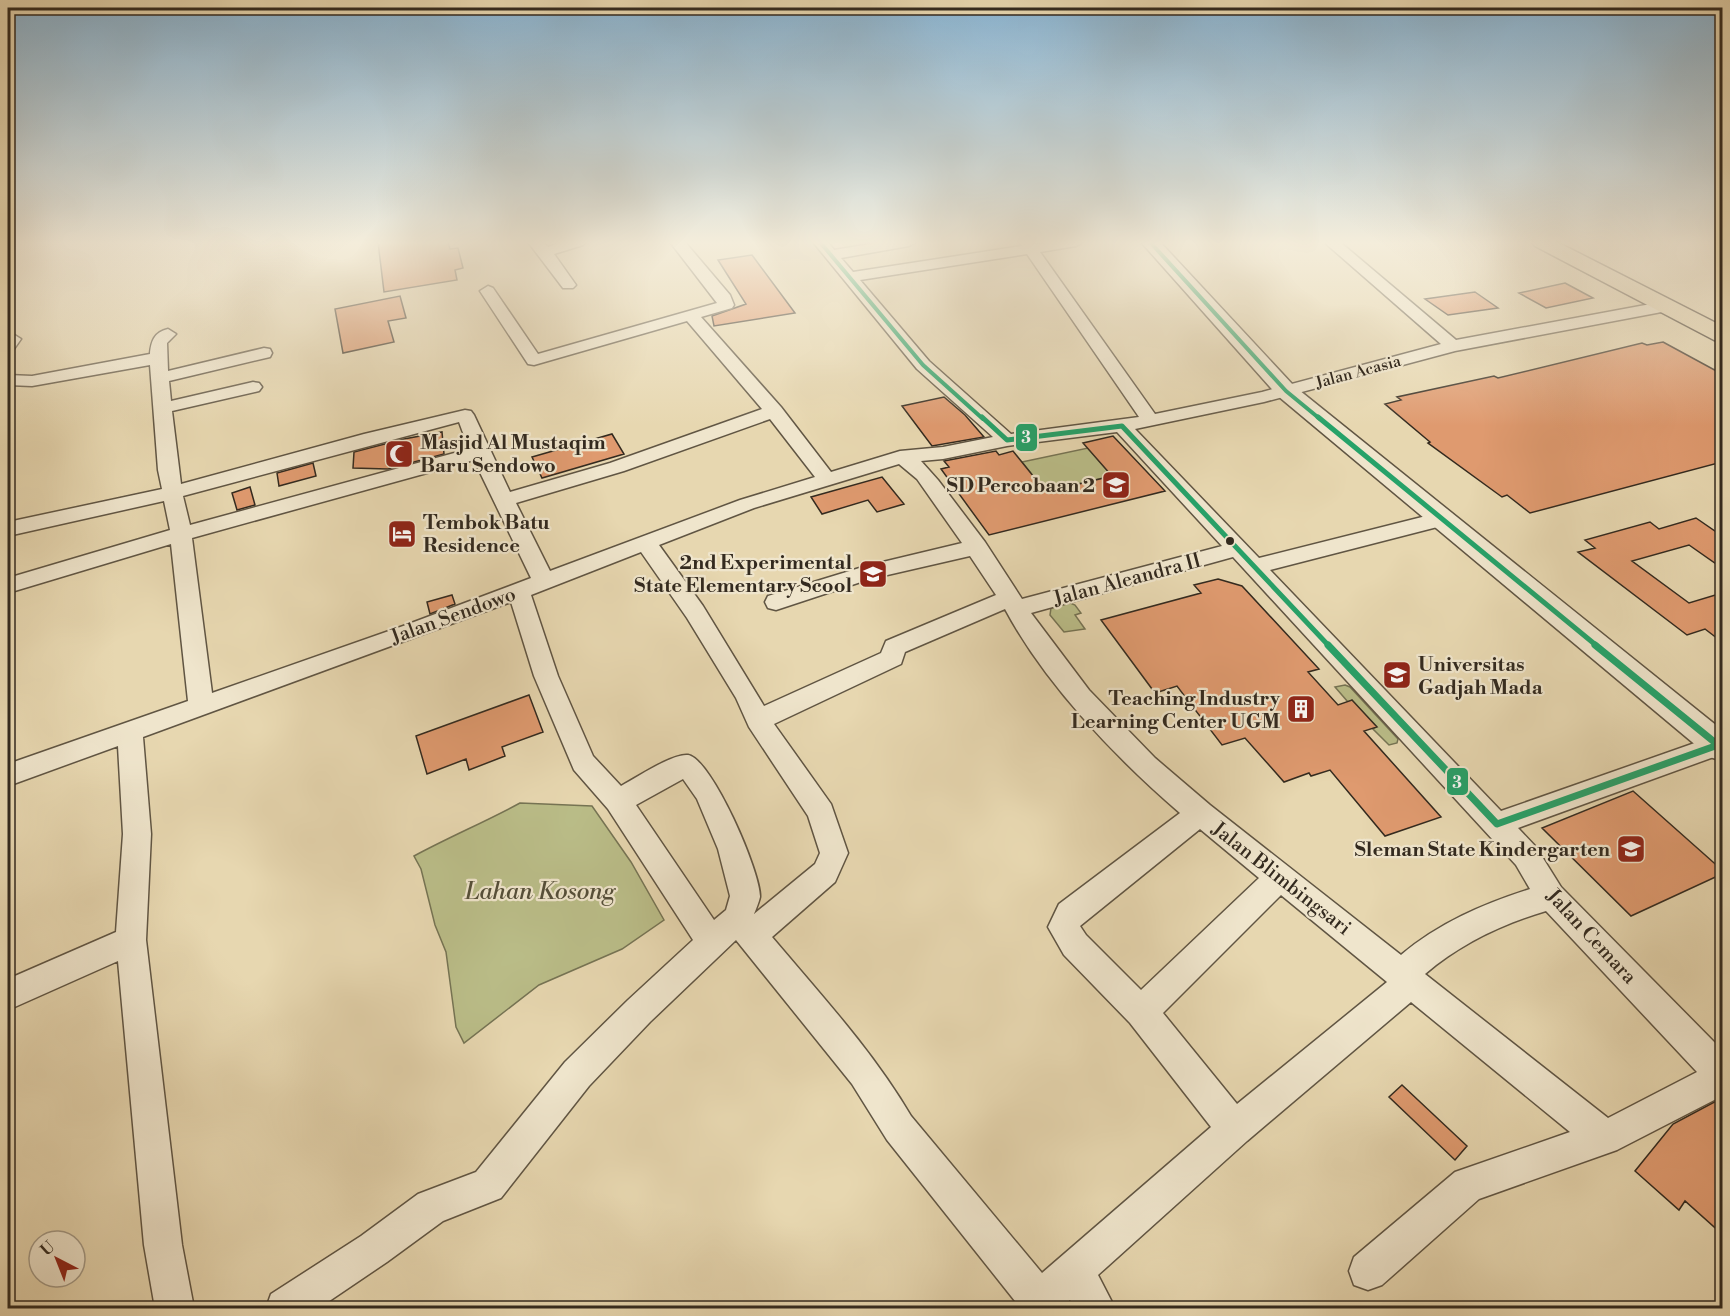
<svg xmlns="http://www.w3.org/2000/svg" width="1730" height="1316" font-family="'Libre Bodoni',serif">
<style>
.green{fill:#babd88;stroke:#767454;stroke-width:1.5}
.building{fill:#df9a6f;stroke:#332a1f;stroke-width:1.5}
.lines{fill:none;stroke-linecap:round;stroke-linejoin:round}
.minor-casing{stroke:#605543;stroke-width:3}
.tertiary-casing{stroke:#605543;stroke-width:3}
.primary-casing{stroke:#332a1f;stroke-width:3}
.minor{fill:#efe5cc;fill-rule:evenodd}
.tertiary{fill:#efe5cc;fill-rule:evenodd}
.primary{fill:#e7d7b0;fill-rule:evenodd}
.bus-1-far2-casing{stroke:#efe5cc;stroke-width:7}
.bus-1-far1-casing{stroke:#efe5cc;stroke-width:9}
.bus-1-casing{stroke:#efe5cc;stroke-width:11}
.bus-1-far2{stroke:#26a269;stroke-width:4}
.bus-1-far1{stroke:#26a269;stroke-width:5}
.bus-1{stroke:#26a269;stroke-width:7}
.bus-dot{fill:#332a1f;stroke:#efe5cc;stroke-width:2}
.labels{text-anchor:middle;stroke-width:4.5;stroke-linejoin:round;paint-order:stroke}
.far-street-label{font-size:16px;fill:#332a1f;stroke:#efe5cc}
.poi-label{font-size:20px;font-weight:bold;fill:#332a1f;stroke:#efe5cc;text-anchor:end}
.street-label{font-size:20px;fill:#332a1f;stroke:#efe5cc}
.near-park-label{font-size:24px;font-style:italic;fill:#554f39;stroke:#efe5cc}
.line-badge{stroke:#efe5cc;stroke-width:2}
.badge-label{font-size:16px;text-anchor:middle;font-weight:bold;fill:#fff}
</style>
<rect width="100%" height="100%" fill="#e7d7b0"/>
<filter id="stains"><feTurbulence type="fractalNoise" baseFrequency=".00333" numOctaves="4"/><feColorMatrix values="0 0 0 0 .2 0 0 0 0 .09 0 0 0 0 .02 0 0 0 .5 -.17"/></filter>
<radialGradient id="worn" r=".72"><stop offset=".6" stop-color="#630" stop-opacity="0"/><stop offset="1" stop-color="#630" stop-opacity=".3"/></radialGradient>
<path class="green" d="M 1088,448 L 1112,476 L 1034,494 L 1033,476 L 1022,462 Z
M 1068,602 L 1075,605 L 1081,613 L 1075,615 L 1085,629 L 1064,632 L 1050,615 L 1051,608 Z
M 1345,685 L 1350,687 L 1398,739 L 1397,743 L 1389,745 L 1373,729 L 1376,727 L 1352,700 L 1348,702 L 1335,687 Z
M 520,803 L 592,806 L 631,862 L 664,920 L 622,949 L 539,985 L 464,1043 L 456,1027 L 446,952 L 435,925 L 421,869 L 414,856 C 449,837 485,822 520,803 Z"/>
<path class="building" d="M 378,242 L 448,242 L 450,249 L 458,248 L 463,268 L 455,270 L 457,280 L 384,292 Z
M 752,255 L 795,313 L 714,326 L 712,316 L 746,304 L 718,260 Z
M 1565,283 L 1593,298 L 1546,308 L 1519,293 Z
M 1475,292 L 1498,308 L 1448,315 L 1425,299 Z
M 400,296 L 406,318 L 388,321 L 394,342 L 343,353 L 335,309 Z
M 1663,342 L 1722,374 L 1722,462 L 1530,513 L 1507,495 L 1502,497 L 1428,443 L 1430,442 L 1385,404 L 1401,400 L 1397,397 L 1494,376 L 1498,378 L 1642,343 L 1647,345 Z
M 944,397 L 965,415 L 984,437 L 932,446 L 902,406 Z
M 442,432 L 444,454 L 388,469 L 353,468 L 354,452 L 404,439 Z
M 612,434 L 624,454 L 542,478 L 532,457 Z
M 1113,436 L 1165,491 L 989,535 L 941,469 L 949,467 L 944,461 L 996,451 L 999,455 L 1013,451 L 1046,492 L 1112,476 L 1083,443 Z
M 313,463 L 316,476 L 279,486 L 277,473 Z
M 882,477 L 904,504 L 877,512 L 868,500 L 822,514 L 811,497 Z
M 250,487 L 255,505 L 237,510 L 232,493 Z
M 1696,518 L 1722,536 L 1722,568 L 1689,545 L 1632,561 L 1689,603 L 1722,593 L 1722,642 L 1705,629 L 1687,635 L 1578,552 L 1595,548 L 1585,540 L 1650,522 L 1659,529 Z
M 1218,579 L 1242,586 L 1319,669 L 1308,672 L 1338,705 L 1352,700 L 1377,727 L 1364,731 L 1441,817 L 1385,836 L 1330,770 L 1311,776 L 1309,773 L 1284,782 L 1245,738 L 1222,745 L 1177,686 L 1155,693 L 1101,620 L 1201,593 L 1194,585 Z
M 452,595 L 455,604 L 430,614 L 427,602 Z
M 529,695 L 543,732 L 502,747 L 505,756 L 469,770 L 466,759 L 427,774 L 416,736 Z
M 1633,791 L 1722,870 L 1722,874 L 1631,916 L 1542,828 Z
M 1402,1085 L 1467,1146 L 1455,1160 L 1389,1097 Z
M 1720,1099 L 1722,1101 L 1722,1234 L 1685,1201 L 1679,1210 L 1635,1171 L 1673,1124 Z"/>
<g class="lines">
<g class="minor-casing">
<path id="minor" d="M 528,242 L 543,242 L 548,247 L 562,242 L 585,242 L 583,245 L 554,254 L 576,285 L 573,288 L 563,288 Z
M 670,242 L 685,242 L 730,295 L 734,305 L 732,308 L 701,317 L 781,407 L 831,472 L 900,451 L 943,447 L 993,437 L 917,369 L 813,242 L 828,242 L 834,250 L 882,242 L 916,242 L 909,246 L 841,258 L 853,272 L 1022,246 L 1019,242 L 1035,244 L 1083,242 L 1076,246 L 1040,252 L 1155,414 L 1262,392 L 1441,344 L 1324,242 L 1340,242 L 1456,340 L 1667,301 L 1673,303 L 1675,306 L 1673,309 L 1667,311 L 1455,351 L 1264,402 L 1135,429 L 1259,558 L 1442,512 L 1449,514 L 1452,519 L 1449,524 L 1270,570 L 1501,811 L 1709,738 L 1718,735 L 1722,736 L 1722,754 L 1518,828 L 1536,847 L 1561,887 L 1722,1050 L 1722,1096 L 1617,1150 L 1479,1199 L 1382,1285 L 1368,1290 L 1354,1285 L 1349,1271 L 1354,1257 L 1455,1172 L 1570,1132 L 1411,1002 L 1247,1141 L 1098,1275 L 1115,1308 L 1075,1308 L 1070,1300 L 1061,1308 L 1013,1308 L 1015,1301 L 887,1140 L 852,1084 L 736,940 L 650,1022 L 589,1086 L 501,1198 L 443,1221 L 387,1262 L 319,1308 L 266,1308 L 271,1294 L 361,1236 L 418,1194 L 476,1172 L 565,1062 L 628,1000 L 693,940 L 608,809 L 574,770 L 534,676 L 511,602 L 143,737 L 151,834 L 146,940 L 182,1245 L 194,1308 L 155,1308 L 144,1245 L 118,961 L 8,1010 L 8,979 L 116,932 L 123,834 L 118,746 L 8,786 L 8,764 L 188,701 L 171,544 L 8,593 L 8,578 L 170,530 L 164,501 L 8,536 L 8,522 L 162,489 L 158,470 L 150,365 L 32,386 L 8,385 L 8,375 L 32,376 L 150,354 C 151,342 154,332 168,329 L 176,334 L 167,343 L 168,371 L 264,348 L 270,349 L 272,353 L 270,357 L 169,381 L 171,401 L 253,382 L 259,383 L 262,387 L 259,391 L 172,411 L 181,484 L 364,434 L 465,410 L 471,411 L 474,415 L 510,492 L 610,463 L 762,409 L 687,321 L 534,365 L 528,364 L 480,291 L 488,286 L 493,288 L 538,354 L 717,303 ZM 1027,254 L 1139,417 L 1011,434 L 929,361 L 860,280 ZM 770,419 L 815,477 L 740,500 L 550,571 L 516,503 L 624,471 ZM 459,422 L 469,449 L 190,525 L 183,496 ZM 1117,432 L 1222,546 L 1022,599 L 985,542 L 938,480 L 921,461 L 943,459 L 1007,446 ZM 474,460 L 531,578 L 406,625 L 212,693 L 192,538 ZM 899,464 L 917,479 L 962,543 L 866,566 L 768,596 L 765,602 L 768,608 L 776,610 L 870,579 L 970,556 L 996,595 L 886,641 L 881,653 L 764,706 L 703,606 L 659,545 L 754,508 ZM 641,552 L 687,618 L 736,698 L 749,727 L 808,816 L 820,853 L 815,864 L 754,914 C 756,909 759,902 760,897 C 761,873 712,759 688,755 C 673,753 636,778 621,786 L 593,756 L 558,676 L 531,595 ZM 1233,557 L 1516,865 L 1530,889 C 1483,904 1439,923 1401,955 L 1210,805 L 1155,758 L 1089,690 L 1031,613 ZM 1005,609 C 1045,684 1115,757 1180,813 L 1059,904 L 1048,927 L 1064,955 L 1130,1023 L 1211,1127 L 1042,1273 L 911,1116 C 872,1050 821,995 772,937 L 835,882 L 848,853 L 831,804 L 774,724 L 901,664 L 905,652 ZM 683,779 L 697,799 L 718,849 L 730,896 L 726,910 L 714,920 L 636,805 ZM 1200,829 L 1259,878 L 1141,990 L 1086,935 L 1080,926 ZM 1281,895 L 1387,982 L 1237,1104 L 1163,1013 ZM 1546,911 L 1697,1072 L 1608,1118 L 1425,974 C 1460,944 1502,924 1546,911 Z
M 13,334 L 21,339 L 14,349 L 8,350 L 8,335 Z"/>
</g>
<g class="tertiary-casing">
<path id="tertiary" d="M 1141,242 L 1160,242 L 1294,386 L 1722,730 L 1722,761 L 1710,757 L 1278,396 Z"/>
</g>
<g class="primary-casing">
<path id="primary" d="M 1532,242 L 1557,242 L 1722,326 L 1722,342 L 1714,340 L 1535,246 Z"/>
</g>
<use href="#minor" class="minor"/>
<use href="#tertiary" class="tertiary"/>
<use href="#primary" class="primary"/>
<g class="bus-1-far2-casing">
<path id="bus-1-far2" d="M 820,242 L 923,365 L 983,419
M 1150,242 L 1286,391 L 1320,419"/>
</g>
<g class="bus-1-far1-casing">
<path id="bus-1-far1" d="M 982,417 L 1007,440 L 1122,426 L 1329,646
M 1318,417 L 1597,646"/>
</g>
<g class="bus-1-casing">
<path id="bus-1" d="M 1328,645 L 1497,824 L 1718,745
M 1595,645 L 1718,745"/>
</g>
<use href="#bus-1-far2" class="bus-1-far2"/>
<use href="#bus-1-far1" class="bus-1-far1"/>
<use href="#bus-1" class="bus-1"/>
</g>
<linearGradient id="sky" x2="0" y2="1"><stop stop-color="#89b5d4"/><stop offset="0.57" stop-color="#f4eddb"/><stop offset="1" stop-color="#f4eddb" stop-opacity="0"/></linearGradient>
<rect width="1730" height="426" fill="url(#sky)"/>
<defs>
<g id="mosque-square" transform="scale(1.5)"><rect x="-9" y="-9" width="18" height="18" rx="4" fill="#8f2418" stroke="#efe5cc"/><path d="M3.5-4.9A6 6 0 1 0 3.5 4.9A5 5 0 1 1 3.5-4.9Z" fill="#fff"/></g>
<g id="school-square" transform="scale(1.5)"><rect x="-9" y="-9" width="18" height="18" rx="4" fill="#8f2418" stroke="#efe5cc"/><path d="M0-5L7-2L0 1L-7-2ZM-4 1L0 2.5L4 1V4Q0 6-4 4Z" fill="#fff"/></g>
<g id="hotel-square" transform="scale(1.5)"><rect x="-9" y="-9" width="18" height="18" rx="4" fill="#8f2418" stroke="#efe5cc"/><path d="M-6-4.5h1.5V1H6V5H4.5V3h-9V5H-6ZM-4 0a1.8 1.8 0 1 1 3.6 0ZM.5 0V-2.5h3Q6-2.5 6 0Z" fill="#fff"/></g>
<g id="university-square" transform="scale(1.5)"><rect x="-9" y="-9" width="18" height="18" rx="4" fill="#8f2418" stroke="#efe5cc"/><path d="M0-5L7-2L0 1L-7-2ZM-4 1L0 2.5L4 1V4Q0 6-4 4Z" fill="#fff"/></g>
<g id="building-square" transform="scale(1.5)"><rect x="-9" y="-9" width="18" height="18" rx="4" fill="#8f2418" stroke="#efe5cc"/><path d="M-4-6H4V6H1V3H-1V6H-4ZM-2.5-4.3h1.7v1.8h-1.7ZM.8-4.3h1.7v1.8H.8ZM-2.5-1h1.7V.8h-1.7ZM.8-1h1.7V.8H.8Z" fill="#fff"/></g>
</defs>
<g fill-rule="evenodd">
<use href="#mosque-square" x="399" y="454"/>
<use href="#school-square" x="1116" y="485"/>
<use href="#hotel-square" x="402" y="534"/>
<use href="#school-square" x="873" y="574"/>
<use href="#university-square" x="1397" y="675"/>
<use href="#building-square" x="1301" y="709"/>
<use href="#school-square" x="1631" y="849"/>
</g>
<circle class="bus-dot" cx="1230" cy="541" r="5"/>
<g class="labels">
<g class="far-street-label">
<text transform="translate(1358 371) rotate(-15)" y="6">Jalan Acasia</text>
</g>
<g class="poi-label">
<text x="420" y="449" text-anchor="start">Masjid Al Mustaqim<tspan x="420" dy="23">Baru Sendowo</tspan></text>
<text x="1095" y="492">SD Percobaan 2</text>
<text x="423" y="529" text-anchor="start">Tembok Batu<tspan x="423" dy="23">Residence</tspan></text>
<text x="852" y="569">2nd Experimental<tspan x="852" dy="23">State Elementary Scool</tspan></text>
<text x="1418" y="671" text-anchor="start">Universitas<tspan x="1418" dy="23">Gadjah Mada</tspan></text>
<text x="1280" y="705">Teaching Industry<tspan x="1280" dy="23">Learning Center UGM</tspan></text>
<text x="1610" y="856">Sleman State Kindergarten</text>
</g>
<g class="street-label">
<text transform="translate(1127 579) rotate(-15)" y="7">Jalan Aleandra II</text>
<text transform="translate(453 615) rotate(-20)" y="7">Jalan Sendowo</text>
<text transform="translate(1282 878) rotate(38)" y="7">Jalan Blimbingsari</text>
<text transform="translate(1592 936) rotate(47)" y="7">Jalan Cemara</text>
</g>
<g class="near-park-label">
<text x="540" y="899">Lahan Kosong</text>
</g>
</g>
<g class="line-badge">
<rect x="1015" y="423" width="23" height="29" rx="6" fill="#26a269"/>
<rect x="1446" y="767" width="23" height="29" rx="6" fill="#26a269"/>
</g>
<g class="badge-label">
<text x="1026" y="443">3</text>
<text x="1457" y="788">3</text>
</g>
<rect width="1730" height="1316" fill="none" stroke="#e7d7b0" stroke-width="30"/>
<rect x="9" y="9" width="1712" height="1298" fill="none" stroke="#332a1f" stroke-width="3"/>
<rect x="15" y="15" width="1700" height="1286" fill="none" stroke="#332a1f" stroke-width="1.5"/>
<g transform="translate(57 1259) rotate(318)"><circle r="28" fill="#efe5cc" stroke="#a49a87" stroke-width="1.5"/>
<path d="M0-4.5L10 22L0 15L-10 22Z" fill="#8f2418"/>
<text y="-9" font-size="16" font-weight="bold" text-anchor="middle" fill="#332a1f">U</text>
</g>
<rect width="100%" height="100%" filter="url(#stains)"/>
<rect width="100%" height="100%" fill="url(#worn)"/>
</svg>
